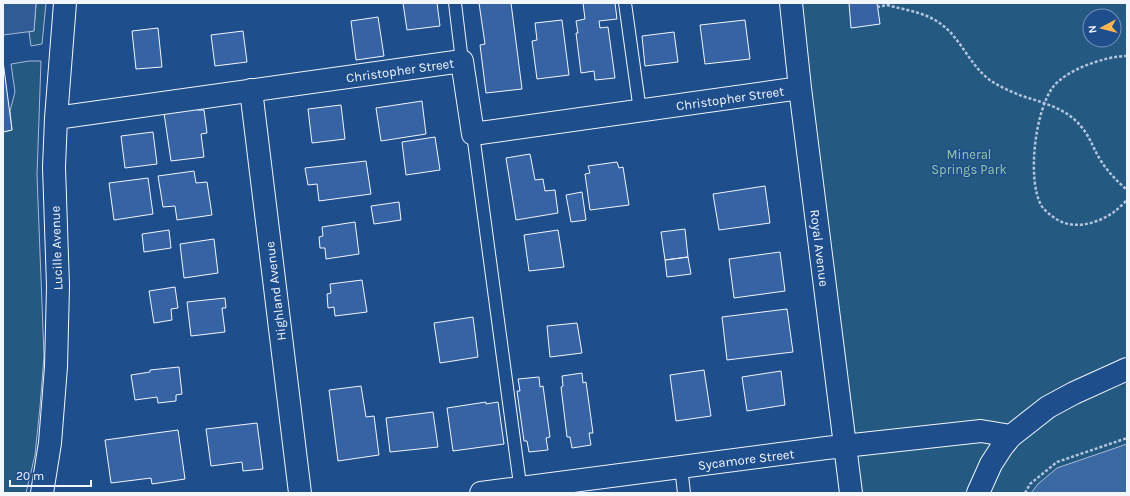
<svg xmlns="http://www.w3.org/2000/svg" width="1130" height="496" font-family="Karla,sans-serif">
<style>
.green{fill:#245a82;stroke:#a8bbd7;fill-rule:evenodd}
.parking{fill:#305b95;stroke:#a8bbd7}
.water{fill:#3b69a3;stroke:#a8bbd7}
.building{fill:#3563a3;stroke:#f2f6ff}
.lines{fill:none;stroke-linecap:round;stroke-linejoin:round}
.service-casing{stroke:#f2f6ff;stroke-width:14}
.minor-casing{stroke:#f2f6ff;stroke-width:24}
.path{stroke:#b3c4dc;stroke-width:2.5;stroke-dasharray:3 2;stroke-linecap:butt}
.service{stroke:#1f4e8c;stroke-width:12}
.minor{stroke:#1f4e8c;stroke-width:22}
.labels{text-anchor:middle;stroke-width:3;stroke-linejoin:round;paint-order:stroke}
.street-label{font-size:13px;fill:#f2f6ff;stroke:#1f4e8c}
.park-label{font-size:13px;fill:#97c8a6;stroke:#1f4e8c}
</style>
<rect width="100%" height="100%" fill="#1f4e8c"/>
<path class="green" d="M 36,3 L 46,3 L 42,44 L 31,46 L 29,32 L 34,31 Z
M 791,3 L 1127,3 L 1127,493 L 852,493 ZM 1090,16 L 1114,16 L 1114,40 L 1090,40 Z
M 29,61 L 41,61 L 37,175 L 44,356 L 40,407 L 35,455 L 26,493 L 3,493 L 3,132 L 12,130 L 10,111 L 15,92 L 11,64 Z"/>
<path class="parking" d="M 3,3 L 36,3 L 34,31 L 3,35 Z"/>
<path class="water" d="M 1127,444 L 1127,493 L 1031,493 L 1038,484 L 1057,468 Z"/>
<path class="building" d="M 403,3 L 437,3 L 440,26 L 407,30 Z
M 479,3 L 511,3 L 522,89 L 486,93 L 480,45 L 485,44 Z
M 583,3 L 615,3 L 617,19 L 599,21 L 600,28 L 608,27 L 615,78 L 595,80 L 594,71 L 581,73 L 576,33 L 578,33 L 576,21 L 585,19 Z
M 849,3 L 877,3 L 880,24 L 851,28 Z
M 378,17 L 384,56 L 356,60 L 351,21 Z
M 562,20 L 569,75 L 537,79 L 532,41 L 537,40 L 535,23 Z
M 745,20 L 750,59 L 705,64 L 700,25 Z
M 158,28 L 162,67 L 136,69 L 132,31 Z
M 243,31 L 247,62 L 215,66 L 211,35 Z
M 674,32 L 678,62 L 645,66 L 642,36 Z
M 3,61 L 12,130 L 3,132 Z
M 422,101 L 426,134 L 381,141 L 376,108 Z
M 341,105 L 345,139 L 312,143 L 308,109 Z
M 197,108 L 197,110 L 204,110 L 207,133 L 201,134 L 204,157 L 171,161 L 164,113 Z
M 153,132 L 157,164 L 125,168 L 121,136 Z
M 435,137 L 440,170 L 406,175 L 402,142 Z
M 530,154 L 535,180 L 543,179 L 545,191 L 555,190 L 558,213 L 516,220 L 506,158 Z
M 366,161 L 371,194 L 319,201 L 317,184 L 308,185 L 305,168 Z
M 617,162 L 619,168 L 623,167 L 629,205 L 590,210 L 585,174 L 590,173 L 588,166 Z
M 194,171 L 196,183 L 207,182 L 212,215 L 177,220 L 175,206 L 163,207 L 158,176 Z
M 148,178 L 153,214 L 114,220 L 109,183 Z
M 765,186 L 770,223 L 719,230 L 713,194 Z
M 582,192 L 586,220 L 571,222 L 566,195 Z
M 399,202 L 401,220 L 374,224 L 371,206 Z
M 355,222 L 359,254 L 326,259 L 325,248 L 320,248 L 319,237 L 323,236 L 322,227 Z
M 685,229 L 688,257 L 665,260 L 661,232 Z
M 169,230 L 171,248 L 144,252 L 142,234 Z
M 558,230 L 564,267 L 529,271 L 524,235 Z
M 214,239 L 218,273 L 184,278 L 180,244 Z
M 780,252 L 785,291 L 734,298 L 729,259 Z
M 688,257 L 691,274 L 667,277 L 665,260 Z
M 362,280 L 367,312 L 335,316 L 334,307 L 328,308 L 327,294 L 331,293 L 330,284 Z
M 175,287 L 178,308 L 171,309 L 172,320 L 154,323 L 149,291 Z
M 225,298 L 226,308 L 222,308 L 225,332 L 191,336 L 187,302 Z
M 787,309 L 793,352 L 727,360 L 722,317 Z
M 473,317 L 478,357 L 440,363 L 434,323 Z
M 577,323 L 582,353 L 550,357 L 547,326 Z
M 179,367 L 182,394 L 176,395 L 176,401 L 158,403 L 157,397 L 135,400 L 131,375 L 150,372 L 150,370 Z
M 704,370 L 711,416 L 676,421 L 670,375 Z
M 781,371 L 785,405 L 747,411 L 742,377 Z
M 582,373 L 583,383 L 586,382 L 593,433 L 589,433 L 591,445 L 572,448 L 570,437 L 567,437 L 561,387 L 563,386 L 562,376 Z
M 539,377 L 540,387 L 543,386 L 550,437 L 546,438 L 548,450 L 529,452 L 527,441 L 524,441 L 517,391 L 520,391 L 518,379 Z
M 361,386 L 366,417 L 374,416 L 379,455 L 338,461 L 329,390 Z
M 486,402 L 486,404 L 498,402 L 504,444 L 453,451 L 447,408 Z
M 433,412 L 438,447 L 390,452 L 386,418 Z
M 257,423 L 263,469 L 243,471 L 242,462 L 211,466 L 206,429 Z
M 178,430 L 185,479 L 152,484 L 151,478 L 111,483 L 105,440 Z"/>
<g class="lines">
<g class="service-casing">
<path id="service" d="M 455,3 L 462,61
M 625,3 L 640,111
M 473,134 L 521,492
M 681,467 L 684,493"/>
</g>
<g class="minor-casing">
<path id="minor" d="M 791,3 L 800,88 L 851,493
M 251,90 L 300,493
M 56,118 L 462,61 L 473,134 L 800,88
M 42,493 L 50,443 L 56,367 L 58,286 L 54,167 L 56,118 L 65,3
M 481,493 L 826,448 L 981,431 L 1011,436
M 978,493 L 991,464 L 1002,447 L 1011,436 L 1048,407 L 1074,393 L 1127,369"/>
</g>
<path class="path" d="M 887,5 C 905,10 925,12 941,24 C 963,40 971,70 996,84 C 1007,90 1020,96 1032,99 C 1047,104 1063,109 1075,120 C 1090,134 1091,145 1101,161 C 1108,172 1117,181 1127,190
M 877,7 L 887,5 L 889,3
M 1127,56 C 1105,56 1066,70 1053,87 C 1035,111 1027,179 1041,205 C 1043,209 1048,213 1052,216 C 1070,231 1095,225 1114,212 C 1118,209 1123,204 1127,200
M 1025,493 L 1030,484 L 1057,462 L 1127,438"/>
<use href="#service" class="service"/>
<use href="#minor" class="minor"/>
</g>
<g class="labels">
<g class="street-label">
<text transform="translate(400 70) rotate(-8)" y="5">Christopher Street</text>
<text transform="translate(730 98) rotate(-8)" y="5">Christopher Street</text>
<text transform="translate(56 248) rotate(-92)" y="5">Lucille Avenue</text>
<text transform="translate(820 248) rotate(83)" y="5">Royal Avenue</text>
<text transform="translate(275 291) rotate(-97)" y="5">Highland Avenue</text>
<text transform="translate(746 459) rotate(-7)" y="5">Sycamore Street</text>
</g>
<g class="park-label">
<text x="969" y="159">Mineral<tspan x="969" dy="15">Springs Park</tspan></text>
</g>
</g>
<rect width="1130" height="496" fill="none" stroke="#f2f6ff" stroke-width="8"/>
<g transform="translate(1102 28) rotate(263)"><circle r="19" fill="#1f4e8c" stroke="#7391ba"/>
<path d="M0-3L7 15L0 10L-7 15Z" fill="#ffb74d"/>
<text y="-6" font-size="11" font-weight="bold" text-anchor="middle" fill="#f2f6ff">N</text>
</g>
<path d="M10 480v6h81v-6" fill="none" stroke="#f2f6ff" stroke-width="2"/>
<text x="16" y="480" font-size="12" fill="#f2f6ff" stroke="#1f4e8c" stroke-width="3" paint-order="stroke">20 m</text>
</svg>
